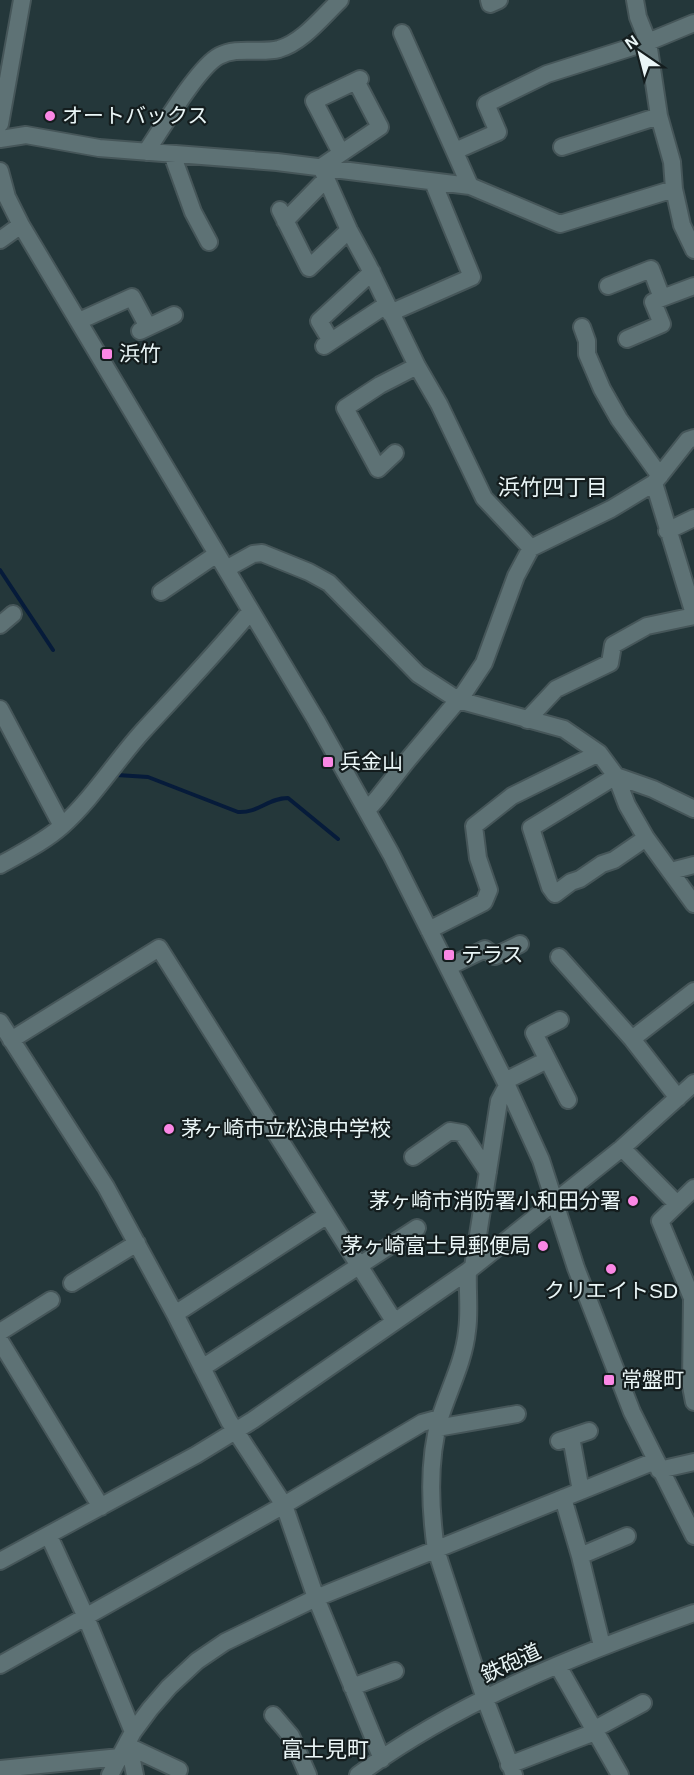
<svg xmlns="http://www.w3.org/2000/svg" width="694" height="1775" font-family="Arial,'Noto Sans JP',sans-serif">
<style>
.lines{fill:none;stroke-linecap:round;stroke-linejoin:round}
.stream{stroke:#061b3a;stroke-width:4}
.minor-casing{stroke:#465659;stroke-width:20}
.minor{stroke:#5e7275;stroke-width:16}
.poi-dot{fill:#fb87e5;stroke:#141d1e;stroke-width:2}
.labels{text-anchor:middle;stroke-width:4.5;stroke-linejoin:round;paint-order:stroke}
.poi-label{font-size:21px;fill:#eaf6f7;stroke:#141d1e;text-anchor:start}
.street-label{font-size:21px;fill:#eaf6f7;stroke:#141d1e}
.neighbourhood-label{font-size:22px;fill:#eaf6f7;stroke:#141d1e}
</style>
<rect width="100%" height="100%" fill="#24373a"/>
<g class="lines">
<path class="stream" d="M 0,570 L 53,650
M 117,775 L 148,777 L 238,812 C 259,813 268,798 288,798 L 338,839"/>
<g class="minor-casing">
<path id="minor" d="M 489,0 L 490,4 L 499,0
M 635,0 L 638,17 L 648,42 L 659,116 L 672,162 L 674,189 L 682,225 L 694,250
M 402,33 L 470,186
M 0,124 L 22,0
M 0,139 L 26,135 L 99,148 L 277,162 L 470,186 L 560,224 L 674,189
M 562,147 L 659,116
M 455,151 L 498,132 L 486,104 L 547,74 L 648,42 L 694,23
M 146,152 C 161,130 198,67 219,56 C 237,46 260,54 279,49 C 303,42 322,17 340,0
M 341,153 L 314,101 L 360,79
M 172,154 L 193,212 L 209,242
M 321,167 L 349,230 L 368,265 L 417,366 L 439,404 L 484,498 L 531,548
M 321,167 L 380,127 L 356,81
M 0,171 L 7,197 L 21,225 L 316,720 L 391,854 L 505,1081 L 541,1160 L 576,1268 L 632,1412 L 694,1536
M 280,210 L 309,268 L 349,230
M 285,221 L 326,179
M 0,240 L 21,225
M 608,286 L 651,269 L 662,298 L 694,286
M 390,313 L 472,277 L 433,182
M 79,321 L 132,297 L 148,327
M 582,327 L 587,341 L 587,354 L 602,389 L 619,419 L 660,476
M 140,331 L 174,315
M 627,339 L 662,324 L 653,302 L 662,298
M 331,341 L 319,321 L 372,272
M 324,346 L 386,305
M 395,453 L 378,469 L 345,408 L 380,385 L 417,366
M 654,483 L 694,614
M 667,531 L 694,518
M 226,569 L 253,554 L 262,553 L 309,572 L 329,583 L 418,674 L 458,700 L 564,729 L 599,753 L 616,776 L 627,805 L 646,838 L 694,904
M 161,592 L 217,554
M 0,625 L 13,614
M 0,709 L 62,826
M 527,720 L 556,689 L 610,663 L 613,645 L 647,626 L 694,616
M 367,810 L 377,799 L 406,762 L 464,693 L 484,663 L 516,576 L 531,548 L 611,509 L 654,483 L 688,440 L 694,438
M 646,838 L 614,860 L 602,864 L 580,879 L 571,882 L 555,894 L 550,887 L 531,828 L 616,776 L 653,789 L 694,809
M 0,865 C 21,853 44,842 62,826 C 93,798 115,762 143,731 C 179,692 216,653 250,612
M 671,871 L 694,865
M 429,930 L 484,902 L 489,890 L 478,858 L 474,826 L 512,796 L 599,753
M 559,957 L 632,1039 L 678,1098
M 448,967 L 485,949 L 495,956 L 520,944
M 560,1020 L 534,1033 L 568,1100
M 0,1022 L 106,1187 L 175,1314 L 229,1421 L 284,1505 L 316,1598 L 382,1759
M 632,1039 L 694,991
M 11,1040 L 159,948 L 394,1321
M 505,1081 L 547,1060
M 622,1148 L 677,1204
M 413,1157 L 450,1131 L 462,1133 L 488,1172
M 694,1188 L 660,1221 L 692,1298 L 691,1386 L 694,1402
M 473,1267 L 499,1101 L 507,1086
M 468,1271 C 467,1291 470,1311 467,1331 C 464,1361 449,1389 440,1418 C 428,1459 430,1508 436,1550 L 485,1699 L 514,1775
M 72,1283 L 137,1243
M 175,1314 L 326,1216
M 0,1332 L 51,1300
M 0,1341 L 101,1507
M 202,1368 L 417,1228
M 437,1428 L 517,1414
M 571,1437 L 581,1491
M 559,1441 L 589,1431
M 659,1470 L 694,1462
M 563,1498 L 580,1556 L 602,1646
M 49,1536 L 85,1615 L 133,1732
M 580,1556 L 627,1536
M 0,1561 L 196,1455 L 253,1420 L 468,1271 L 622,1148 L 694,1083
M 0,1665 L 284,1505 L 422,1423 L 440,1418
M 558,1666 L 620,1775
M 352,1687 L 395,1671
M 273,1715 L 291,1736 L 308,1775
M 593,1730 L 643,1703
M 128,1741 L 135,1775
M 130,1747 L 179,1770
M 509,1765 L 595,1732
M 0,1769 L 120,1757
M 110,1775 L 133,1732 L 150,1709 L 169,1687 L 197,1661 L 225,1642 L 316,1598 L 655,1461
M 358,1775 C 458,1701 578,1654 694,1613"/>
</g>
<use href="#minor" class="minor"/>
</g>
<g class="poi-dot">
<circle cx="50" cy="116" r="6"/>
<rect x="101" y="348" width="12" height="12" rx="3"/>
<rect x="322" y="756" width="12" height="12" rx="3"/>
<rect x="443" y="949" width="12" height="12" rx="3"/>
<circle cx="169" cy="1129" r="6"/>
<circle cx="633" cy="1201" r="6"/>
<circle cx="543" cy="1246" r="6"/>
<circle cx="611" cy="1269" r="6"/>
<rect x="603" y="1374" width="12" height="12" rx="3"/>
</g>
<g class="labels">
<g class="poi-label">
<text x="62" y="123">オートバックス</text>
<text x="119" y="361">浜竹</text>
<text x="340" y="769">兵金山</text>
<text x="461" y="962">テラス</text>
<text x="181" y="1136">茅ヶ崎市立松浪中学校</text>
<text x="621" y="1208" text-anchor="end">茅ヶ崎市消防署小和田分署</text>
<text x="531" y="1253" text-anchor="end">茅ヶ崎富士見郵便局</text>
<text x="611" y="1298" text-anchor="middle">クリエイトSD</text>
<text x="621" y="1387">常盤町</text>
</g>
<g class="street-label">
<text transform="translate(511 1663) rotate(-25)" y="7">鉄砲道</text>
</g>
<g class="neighbourhood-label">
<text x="553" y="495">浜竹四丁目</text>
<text x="325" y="1757">富士見町</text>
</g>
</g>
<g transform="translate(640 54) rotate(325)" stroke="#141d1e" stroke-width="4.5" paint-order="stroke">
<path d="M0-4.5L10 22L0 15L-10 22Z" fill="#eaf6f7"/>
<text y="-9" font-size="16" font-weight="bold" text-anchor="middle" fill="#eaf6f7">N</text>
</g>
</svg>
